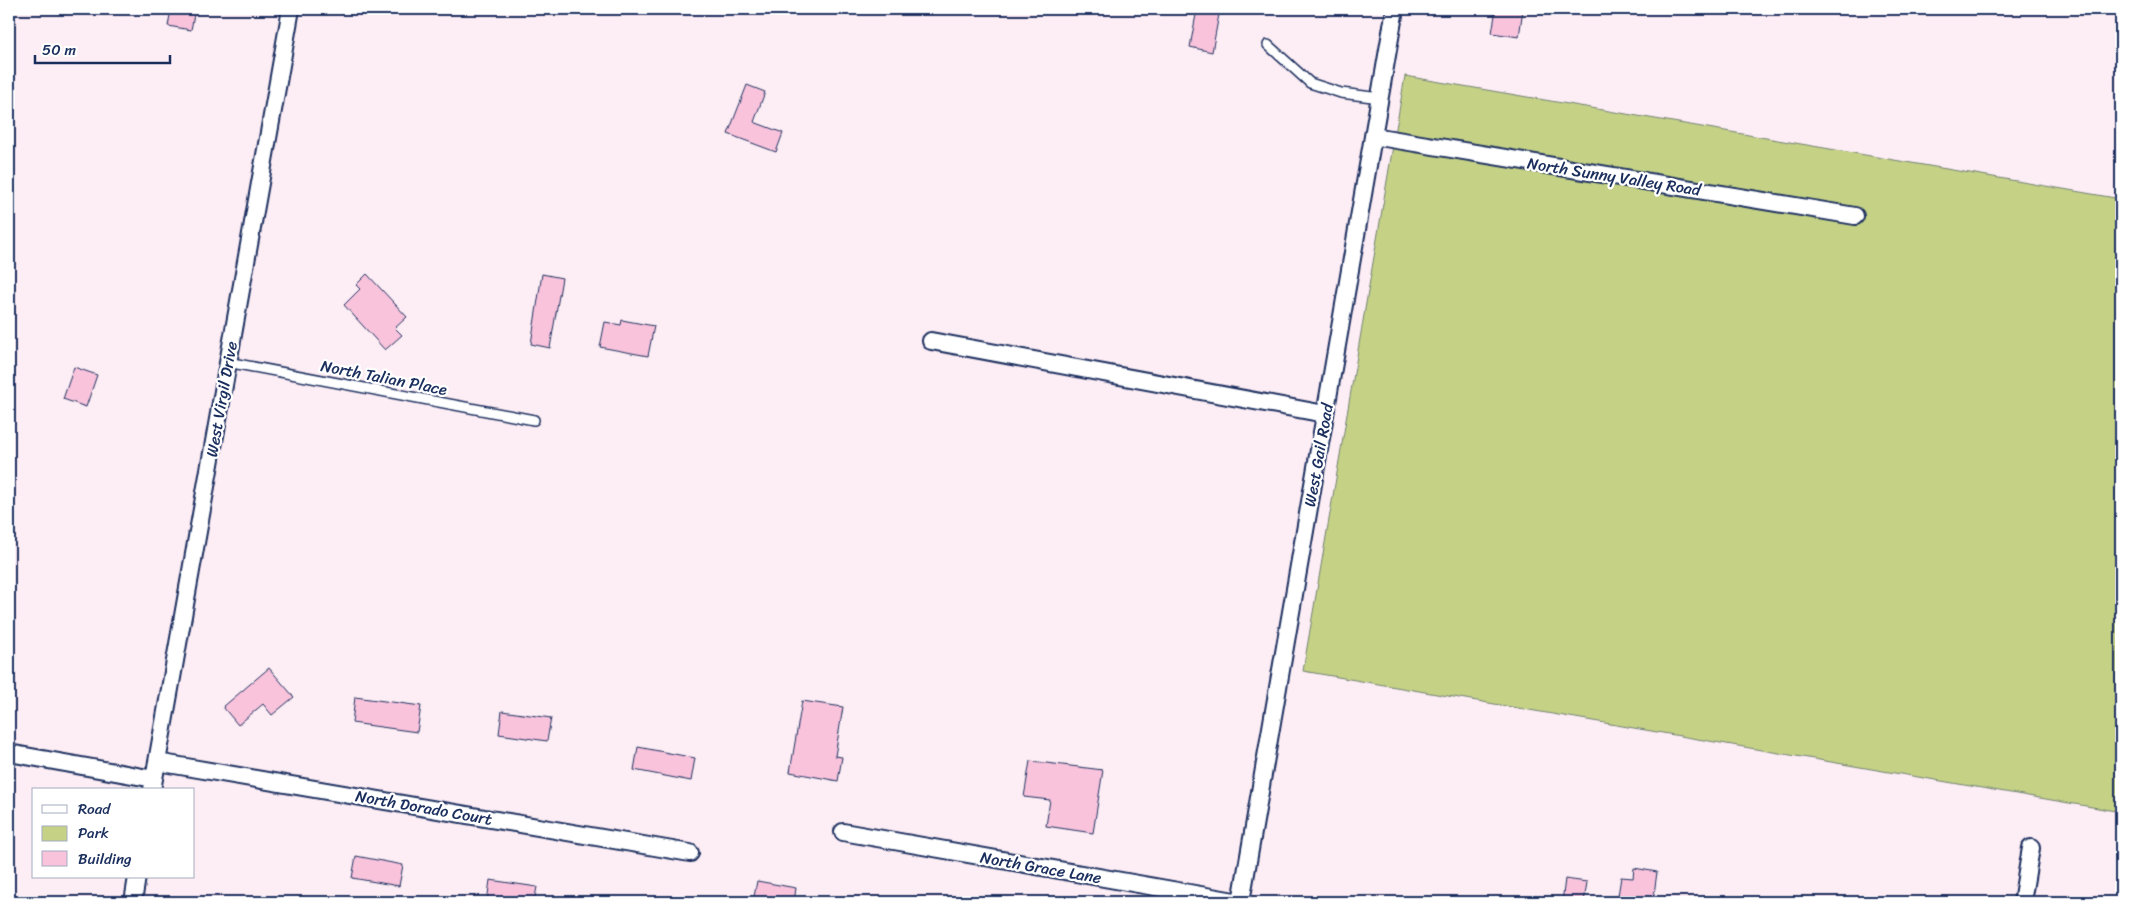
<svg xmlns="http://www.w3.org/2000/svg" width="2130" height="911" font-family="Sriracha,sans-serif">
<style>
.green{fill:#c5d286;stroke:#708072}
.building{fill:#f9c3dc;stroke:#1b2f5e}
.lines{fill:none;stroke-linecap:round;stroke-linejoin:round}
.service-casing{stroke:#1b2f5e;stroke-width:12}
.minor-casing{stroke:#1b2f5e;stroke-width:20}
.service{stroke:#fff;stroke-width:9}
.minor{stroke:#fff;stroke-width:16}
.labels{text-anchor:middle;stroke-width:4.5;stroke-linejoin:round;paint-order:stroke}
.street-label{font-size:16px;fill:#1b2f5e;stroke:#fff}
</style>
<rect width="100%" height="100%" fill="#fdedf4"/>
<filter id="ink" filterUnits="userSpaceOnUse"><feTurbulence type="fractalNoise" baseFrequency=".02" numOctaves="2"/><feDisplacementMap in="SourceGraphic" scale="10" xChannelSelector="R" yChannelSelector="G"/><feConvolveMatrix kernelMatrix="1 2 1 2 8 2 1 2 1" color-interpolation-filters="sRGB"/></filter>
<g filter="url(#ink)">
<path class="green" d="M 1405,76 L 2121,199 L 2121,812 L 1303,671 Z"/>
<path class="building" d="M 171,9 L 195,9 L 191,30 L 168,26 Z
M 1197,9 L 1220,9 L 1212,52 L 1190,47 Z
M 1496,9 L 1523,9 L 1519,37 L 1492,33 Z
M 747,85 L 765,92 L 754,122 L 783,133 L 776,152 L 728,134 Z
M 367,274 L 407,317 L 395,328 L 402,335 L 385,350 L 344,305 L 360,289 L 356,285 Z
M 542,274 L 562,278 L 550,348 L 531,344 Z
M 622,320 L 654,326 L 648,356 L 600,347 L 605,322 L 621,325 Z
M 74,367 L 97,375 L 86,407 L 63,399 Z
M 269,668 L 294,697 L 272,715 L 263,704 L 238,725 L 223,707 Z
M 355,697 L 421,706 L 417,732 L 352,723 Z
M 802,701 L 843,707 L 835,756 L 842,757 L 838,781 L 790,772 Z
M 502,711 L 551,718 L 547,741 L 499,734 Z
M 638,747 L 695,758 L 691,781 L 634,770 Z
M 1030,761 L 1103,770 L 1093,833 L 1046,826 L 1050,800 L 1024,797 Z
M 356,856 L 403,865 L 399,886 L 352,878 Z
M 1634,868 L 1657,872 L 1653,902 L 1617,902 L 1621,877 L 1633,878 Z
M 1565,879 L 1587,882 L 1584,902 L 1562,902 Z
M 490,880 L 537,887 L 534,902 L 487,902 Z
M 757,881 L 796,888 L 794,902 L 753,902 Z"/>
<g class="lines">
<g class="service-casing">
<path id="service" d="M 1268,45 L 1310,83 L 1341,93 L 1380,98
M 227,362 L 534,420"/>
</g>
<g class="minor-casing">
<path id="minor" d="M 1373,136 L 1855,216
M 931,341 L 1325,414
M 9,753 L 154,779
M 157,762 L 690,853
M 152,790 L 291,9
M 843,832 L 1240,902
M 133,902 L 137,877
M 1241,902 L 1395,9
M 2022,902 L 2031,848"/>
</g>
<use href="#service" class="service"/>
<use href="#minor" class="minor"/>
</g>
</g>
<g class="labels">
<g class="street-label">
<text transform="translate(1614 176) rotate(9)" y="6">North Sunny Valley Road</text>
<text transform="translate(384 377) rotate(11)" y="6">North Talian Place</text>
<text transform="translate(221 399) rotate(-80)" y="6">West Virgil Drive</text>
<text transform="translate(1318 455) rotate(-80)" y="6">West Gail Road</text>
<text transform="translate(424 807) rotate(10)" y="6">North Dorado Court</text>
<text transform="translate(1041 867) rotate(10)" y="6">North Grace Lane</text>
</g>
</g>
<rect width="2130" height="911" fill="none" stroke="#fff" stroke-width="30"/>
<rect x="15" y="15" width="2100" height="881" fill="none" stroke="#1b2f5e" stroke-width="2" filter="url(#ink)"/>
<rect x="32" y="788" width="162" height="90" fill="#ffffff" stroke="#a4acbf"/>
<rect x="42" y="805" width="25" height="8" fill="#ffffff" stroke="#a4acbf"/>
<text x="78" y="814" font-size="15" fill="#1b2f5e">Road</text>
<rect x="42" y="826" width="25" height="15" fill="#c5d286" stroke="#a4acbf"/>
<text x="78" y="838" font-size="15" fill="#1b2f5e">Park</text>
<rect x="42" y="851" width="25" height="15" fill="#f9c3dc" stroke="#a4acbf"/>
<text x="78" y="864" font-size="15" fill="#1b2f5e">Building</text>
<path d="M35 55v8h135v-8" fill="none" stroke="#1b2f5e" stroke-width="2.5"/>
<text x="42" y="55" font-size="15" fill="#1b2f5e" stroke="#ffffff" stroke-width="4" paint-order="stroke">50 m</text>
</svg>
